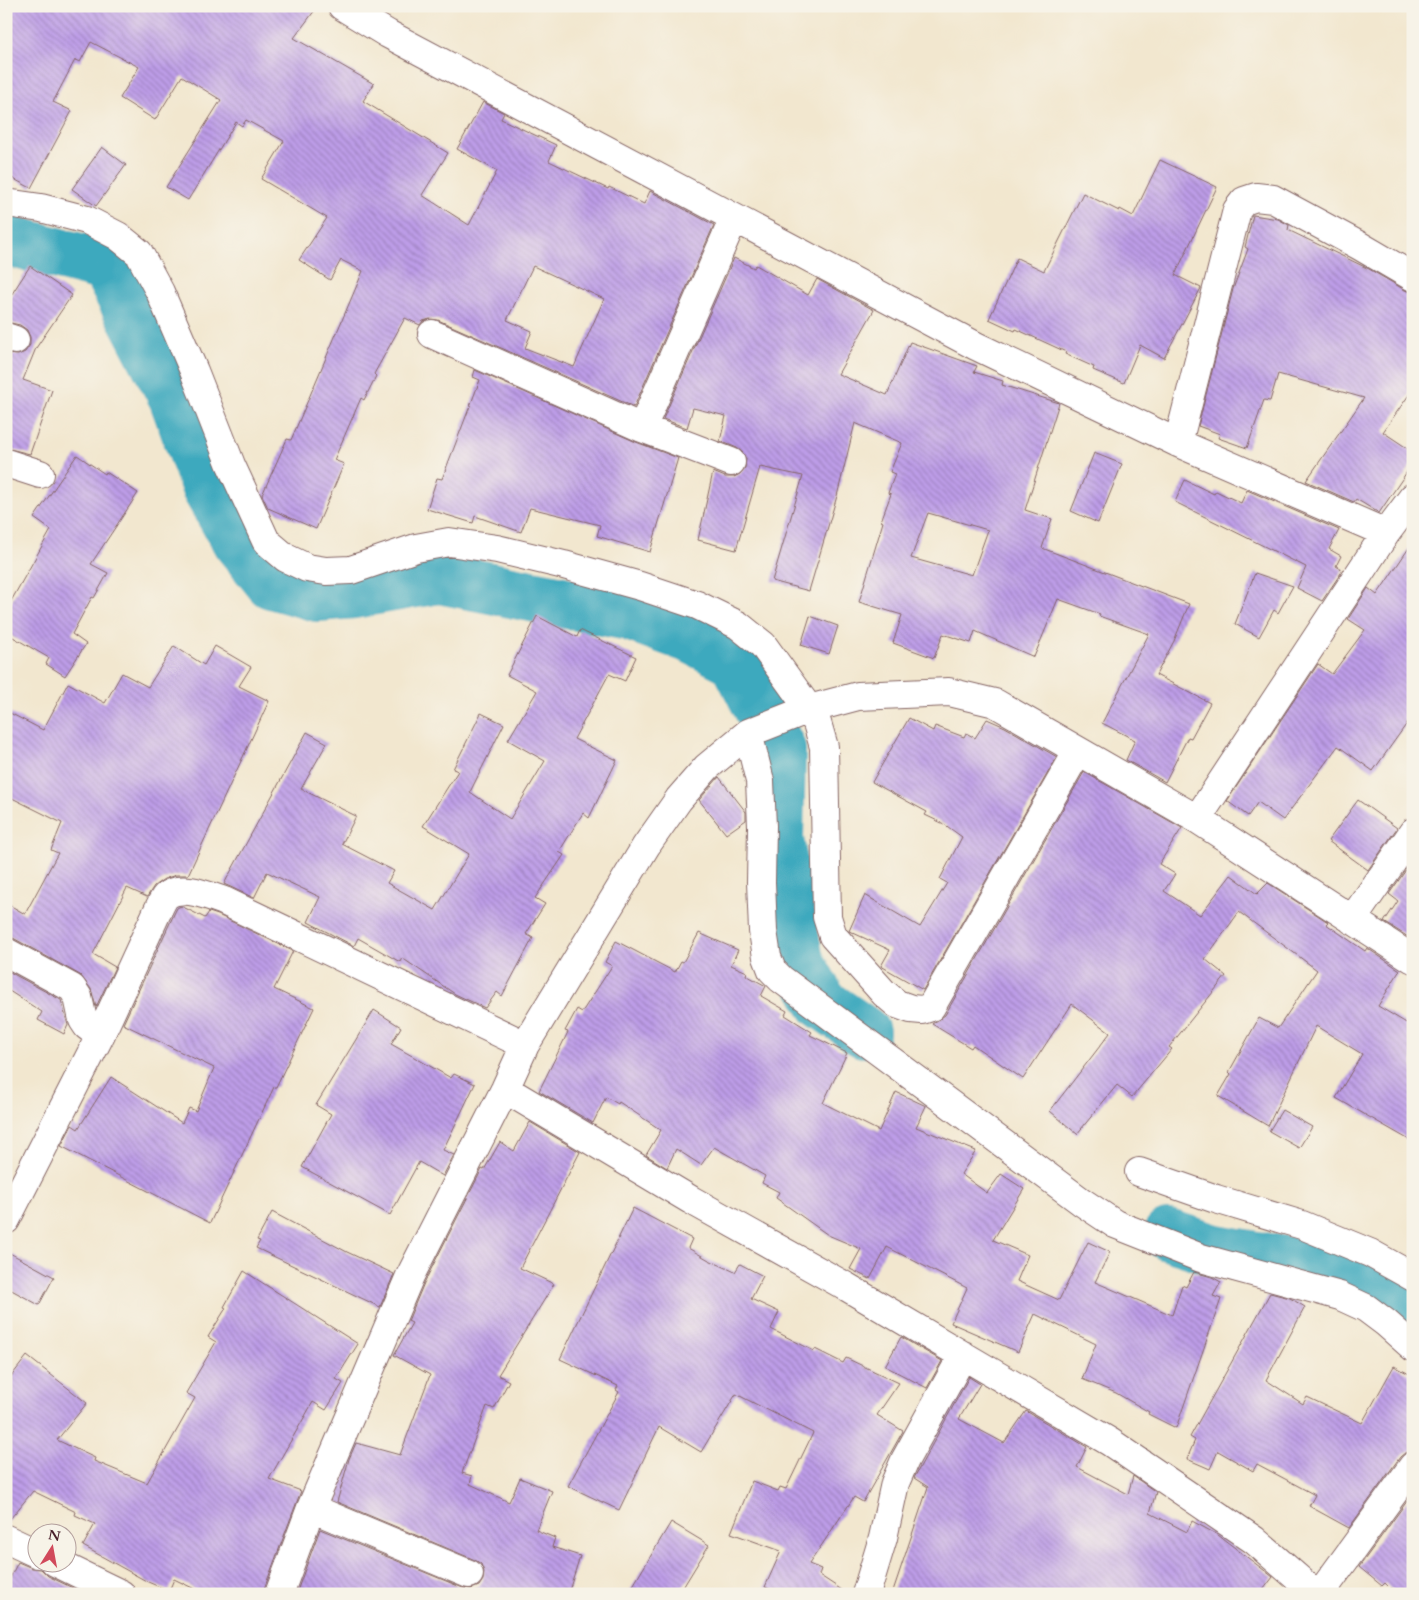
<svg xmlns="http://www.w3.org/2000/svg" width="1419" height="1600" font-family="Cardo,serif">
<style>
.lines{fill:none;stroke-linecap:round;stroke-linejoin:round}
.river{stroke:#3ea9be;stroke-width:52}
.building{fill:url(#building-back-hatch);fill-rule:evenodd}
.minor-casing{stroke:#856564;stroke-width:30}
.minor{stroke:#fff;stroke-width:28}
</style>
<defs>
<pattern id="building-back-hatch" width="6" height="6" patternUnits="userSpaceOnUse" patternTransform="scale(1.25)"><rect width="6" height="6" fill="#bd9de8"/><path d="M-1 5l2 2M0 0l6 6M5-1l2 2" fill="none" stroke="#9c7fbc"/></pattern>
</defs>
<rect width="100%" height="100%" fill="#f7f3e8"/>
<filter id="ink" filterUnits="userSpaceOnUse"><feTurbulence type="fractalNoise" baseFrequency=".02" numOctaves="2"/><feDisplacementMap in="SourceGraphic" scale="10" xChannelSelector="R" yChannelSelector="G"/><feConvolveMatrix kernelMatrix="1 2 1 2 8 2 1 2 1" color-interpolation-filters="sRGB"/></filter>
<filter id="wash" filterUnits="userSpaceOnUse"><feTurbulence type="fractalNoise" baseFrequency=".0096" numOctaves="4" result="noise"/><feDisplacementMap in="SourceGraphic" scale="20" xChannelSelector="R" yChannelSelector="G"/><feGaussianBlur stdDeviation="1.12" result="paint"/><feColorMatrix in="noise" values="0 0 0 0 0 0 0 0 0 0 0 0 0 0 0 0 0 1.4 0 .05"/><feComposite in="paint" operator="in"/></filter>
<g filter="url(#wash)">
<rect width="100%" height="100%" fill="#f2e7cf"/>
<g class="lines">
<path class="river" d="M 6,240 L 106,266 L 174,397 L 207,488 L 238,542 L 271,583 L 317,596 L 354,593 L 439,578 L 629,615 L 692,638 L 735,660 L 780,749 L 778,838 L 790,919 L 798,961 L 822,1003 L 864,1032
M 1168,1235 L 1215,1250 L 1297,1264 L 1389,1300 L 1413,1324"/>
</g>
<g id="blocks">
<path class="building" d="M 6,6 L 318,6 L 294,38 L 374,84 L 363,101 L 448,153 L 422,195 L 469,225 L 497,171 L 457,149 L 483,102 L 504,113 L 501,119 L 556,145 L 549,161 L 608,189 L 609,187 L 644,204 L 650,191 L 714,225 L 634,407 L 438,320 L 430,319 L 423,321 L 420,325 L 405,318 L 374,374 L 376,376 L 364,400 L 361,398 L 334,460 L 344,464 L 316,529 L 268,508 L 262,495 L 287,439 L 291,440 L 363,271 L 341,260 L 330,280 L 299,260 L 327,218 L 261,179 L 284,141 L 246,120 L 242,126 L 236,122 L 188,200 L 166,187 L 221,100 L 182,76 L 155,120 L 120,98 L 139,67 L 91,42 L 80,62 L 75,60 L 53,102 L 72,111 L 31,188 L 6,175 ZM 533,266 L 604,299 L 574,367 L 525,348 L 532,331 L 507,320 Z
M 102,147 L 126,165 L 96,206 L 72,189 Z
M 1160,160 L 1217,187 L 1175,275 L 1201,288 L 1164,358 L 1140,345 L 1124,383 L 1093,370 L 1094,367 L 1065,354 L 1066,352 L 1016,329 L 1015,331 L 989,319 L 1017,258 L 1044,271 L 1083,193 L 1119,211 L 1120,209 L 1133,216 Z
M 1253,215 L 1278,219 L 1289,225 L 1288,230 L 1369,269 L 1405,290 L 1413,293 L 1413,389 L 1383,432 L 1413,452 L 1413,463 L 1379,513 L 1356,499 L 1354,502 L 1306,481 L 1364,398 L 1278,374 L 1270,401 L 1264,400 L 1247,448 L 1218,438 L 1220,434 L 1198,426 L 1233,289 L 1248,249 L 1245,247 Z
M 734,258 L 754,268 L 756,265 L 808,295 L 817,279 L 874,310 L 838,374 L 887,395 L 910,342 L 977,366 L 974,372 L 1003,381 L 1002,385 L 1059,403 L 1025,510 L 1052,519 L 1042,548 L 1189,604 L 1174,641 L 1156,675 L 1210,703 L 1191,738 L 1188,737 L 1165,782 L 1126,760 L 1135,740 L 1102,723 L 1149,634 L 1099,616 L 1100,614 L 1058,599 L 1034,657 L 975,631 L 971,643 L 943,634 L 934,658 L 893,643 L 902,615 L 859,602 L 883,522 L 881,521 L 891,494 L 888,493 L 895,474 L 890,472 L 902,443 L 855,423 L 837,496 L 809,591 L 772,581 L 803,476 L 760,467 L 736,550 L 698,540 L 713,472 L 725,477 L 734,477 L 740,474 L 745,468 L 746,459 L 743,453 L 737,448 L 720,441 L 726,416 L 693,408 L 687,428 L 663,419 ZM 928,513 L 988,530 L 972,575 L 911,558 Z
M 30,266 L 72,295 L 36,348 L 23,380 L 52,390 L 30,454 L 6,448 L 6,354 L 18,355 L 25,352 L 30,345 L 30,337 L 27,330 L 20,325 L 6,322 L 6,303 Z
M 475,370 L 636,442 L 678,458 L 650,552 L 597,536 L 600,525 L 530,508 L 521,532 L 475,516 L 473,523 L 427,509 L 437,478 L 442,479 L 480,380 L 473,377 Z
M 1094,453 L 1122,464 L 1098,523 L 1071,511 Z
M 77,455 L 105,474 L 106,472 L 138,493 L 91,564 L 108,573 L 94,598 L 92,597 L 72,634 L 86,644 L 65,676 L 46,664 L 49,658 L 6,633 L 6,610 L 51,530 L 34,518 Z
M 1185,480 L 1214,494 L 1216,491 L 1241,503 L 1247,490 L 1339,530 L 1329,549 L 1341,556 L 1336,566 L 1343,570 L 1322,601 L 1297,588 L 1306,567 L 1175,502 Z
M 1413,542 L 1413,715 L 1373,771 L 1338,746 L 1283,820 L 1258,802 L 1248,816 L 1227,801 L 1318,664 L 1332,674 L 1365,630 L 1348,619 L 1368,588 L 1377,595 Z
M 1255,573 L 1293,586 L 1278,613 L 1274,610 L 1259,637 L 1235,624 Z
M 537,616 L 577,637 L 580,630 L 636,657 L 625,681 L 609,674 L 574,739 L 617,760 L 589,818 L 583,813 L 559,852 L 564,855 L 535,898 L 545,904 L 526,934 L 533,938 L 502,996 L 497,992 L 485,1008 L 455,994 L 402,958 L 400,962 L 358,938 L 354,946 L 308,922 L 320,897 L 267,872 L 254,898 L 224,884 L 307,732 L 327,743 L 301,789 L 356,816 L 342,844 L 394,871 L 387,883 L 435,910 L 469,854 L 423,826 L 458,771 L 453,769 L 481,713 L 504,724 L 470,792 L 510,819 L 545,761 L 508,740 L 537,691 L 507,675 Z
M 810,616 L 838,626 L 829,654 L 801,645 Z
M 174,646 L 204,665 L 215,646 L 251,667 L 239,686 L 269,701 L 188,875 L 176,875 L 164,879 L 154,886 L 147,897 L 127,888 L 93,954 L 115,967 L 96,1007 L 91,989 L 80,975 L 13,938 L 6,936 L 6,903 L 25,914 L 58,853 L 51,850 L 62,823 L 6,795 L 6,711 L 43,730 L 68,683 L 105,703 L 122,673 L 148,687 Z
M 909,718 L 933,731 L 935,726 L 964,737 L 966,733 L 975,738 L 987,719 L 1005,727 L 1057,757 L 923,990 L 881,966 L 890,950 L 849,931 L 865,895 L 920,927 L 947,883 L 940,879 L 962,837 L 944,824 L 925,815 L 927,812 L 872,782 Z
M 1084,772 L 1182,828 L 1159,864 L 1175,874 L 1164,891 L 1200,915 L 1231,875 L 1257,894 L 1268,883 L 1328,922 L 1326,924 L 1365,951 L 1367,948 L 1400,970 L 1378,1006 L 1413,1027 L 1413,1142 L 1336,1098 L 1362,1054 L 1316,1026 L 1268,1126 L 1218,1096 L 1231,1074 L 1229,1072 L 1259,1018 L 1278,1028 L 1317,970 L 1239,912 L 1205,959 L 1226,976 L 1169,1047 L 1172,1049 L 1132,1097 L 1117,1085 L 1077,1134 L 1050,1111 L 1110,1033 L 1072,1004 L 1023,1079 L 973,1045 L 971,1048 L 932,1024 L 945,1015 Z
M 719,777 L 746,812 L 746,820 L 726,834 L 699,800 Z
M 1358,800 L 1397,828 L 1368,870 L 1328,841 Z
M 1413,860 L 1413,940 L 1384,922 L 1398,901 L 1389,894 Z
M 181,906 L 205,918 L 209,912 L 218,915 L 293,951 L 274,989 L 314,1008 L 276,1087 L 274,1087 L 210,1223 L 61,1146 L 72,1125 L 78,1129 L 111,1077 L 182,1123 L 189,1108 L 196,1111 L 214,1068 L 123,1024 L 175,912 L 177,908 Z
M 699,933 L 738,950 L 731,965 L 747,972 L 746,975 L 766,986 L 761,996 L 787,1011 L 785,1015 L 812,1032 L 810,1035 L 847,1053 L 823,1103 L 879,1131 L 896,1092 L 926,1106 L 916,1127 L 976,1151 L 961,1174 L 987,1193 L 1001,1174 L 1024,1189 L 993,1240 L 1028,1255 L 1017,1281 L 1059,1300 L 1088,1242 L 1110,1252 L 1095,1282 L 1172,1315 L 1182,1285 L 1186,1287 L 1194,1272 L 1212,1277 L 1221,1282 L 1213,1296 L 1221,1299 L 1176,1428 L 1148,1414 L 1149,1412 L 1116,1393 L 1082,1379 L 1096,1344 L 1035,1314 L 1018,1352 L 951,1323 L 967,1288 L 887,1247 L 870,1279 L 850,1269 L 861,1249 L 828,1235 L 776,1198 L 779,1192 L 762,1183 L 765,1176 L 714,1147 L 701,1165 L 676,1149 L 667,1168 L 646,1155 L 661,1130 L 619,1102 L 618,1104 L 606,1097 L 593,1123 L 539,1091 L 568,1032 L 565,1031 L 577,1009 L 582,1012 L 612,966 L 605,962 L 616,941 L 675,972 L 681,961 L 683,962 Z
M 6,970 L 61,1000 L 68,1025 L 64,1034 L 38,1020 L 42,1012 L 6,989 Z
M 374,1010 L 401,1027 L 391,1044 L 451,1078 L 454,1074 L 475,1084 L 443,1150 L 454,1155 L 443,1176 L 419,1162 L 390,1215 L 302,1167 L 331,1114 L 316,1105 Z
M 1282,1110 L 1312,1127 L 1299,1148 L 1269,1131 Z
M 530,1122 L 580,1152 L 520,1268 L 554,1284 L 498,1375 L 509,1381 L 494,1409 L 487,1406 L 462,1473 L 472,1476 L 470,1484 L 509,1502 L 520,1478 L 552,1491 L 536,1530 L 555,1538 L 552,1547 L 580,1556 L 568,1594 L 296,1594 L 320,1529 L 463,1588 L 471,1589 L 479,1586 L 483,1580 L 484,1572 L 481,1564 L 475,1560 L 337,1502 L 349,1459 L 356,1443 L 400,1455 L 430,1375 L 394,1355 L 412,1323 L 408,1321 L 424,1283 L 482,1169 L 484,1170 L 500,1142 L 514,1151 Z
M 633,1208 L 692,1239 L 688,1248 L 709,1260 L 735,1272 L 740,1264 L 763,1276 L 751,1299 L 779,1312 L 771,1329 L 814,1351 L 815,1349 L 843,1363 L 846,1358 L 899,1383 L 877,1415 L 903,1431 L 863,1502 L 854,1497 L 809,1564 L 821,1569 L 819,1575 L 848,1594 L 780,1594 L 765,1587 L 781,1551 L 731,1533 L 752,1481 L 778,1491 L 780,1487 L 786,1489 L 813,1433 L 736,1394 L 701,1452 L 659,1427 L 619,1510 L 568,1486 L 619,1392 L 616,1390 L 618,1386 L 560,1359 Z
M 272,1212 L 347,1252 L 394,1274 L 380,1307 L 256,1248 L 260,1241 L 257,1240 Z
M 6,1251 L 54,1277 L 39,1305 L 6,1287 Z
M 244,1271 L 358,1344 L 336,1379 L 343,1383 L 326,1410 L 313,1402 L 269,1479 L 301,1491 L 264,1589 L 264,1594 L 205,1594 L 174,1579 L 169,1591 L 148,1582 L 83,1546 L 95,1524 L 75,1515 L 76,1512 L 33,1491 L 6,1524 L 6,1383 L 27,1356 L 87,1403 L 57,1440 L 95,1458 L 94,1461 L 147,1483 L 195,1398 L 186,1393 L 216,1342 L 208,1337 L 226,1308 L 224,1307 Z
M 1270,1293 L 1290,1298 L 1305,1307 L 1266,1380 L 1303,1404 L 1307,1397 L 1362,1423 L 1394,1366 L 1413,1376 L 1413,1451 L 1406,1452 L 1400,1457 L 1349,1528 L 1309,1506 L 1315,1495 L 1257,1464 L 1253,1471 L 1218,1451 L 1210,1469 L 1187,1459 L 1195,1440 L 1190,1437 Z
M 901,1337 L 942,1361 L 927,1388 L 885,1366 Z
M 969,1377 L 980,1384 L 959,1419 L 1004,1443 L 1026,1411 L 1087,1447 L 1077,1467 L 1128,1494 L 1133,1476 L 1156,1492 L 1150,1513 L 1187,1532 L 1192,1521 L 1218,1535 L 1273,1577 L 1260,1594 L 892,1594 L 928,1487 L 914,1478 Z
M 1413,1493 L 1413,1594 L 1396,1594 L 1385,1583 L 1382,1586 L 1359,1567 Z
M 671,1522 L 709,1545 L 679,1594 L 628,1594 Z
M 18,1562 L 32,1568 L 41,1569 L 48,1576 L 85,1594 L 6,1594 L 6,1586 Z"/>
</g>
</g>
<g filter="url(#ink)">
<use href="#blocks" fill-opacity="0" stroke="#856564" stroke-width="1"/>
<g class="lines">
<g class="minor-casing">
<path id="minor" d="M 342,6 L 388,34 L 976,346 L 1178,443 L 1386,533
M 6,203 L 41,208 L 87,220 L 118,236 L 139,253 L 160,292 L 194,371 L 231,465 L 266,541 L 286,558 L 307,568 L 326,571 L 351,570 L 416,548 L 449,542 L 497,549 L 564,565 L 640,586 L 697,605 L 738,625 L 763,645 L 809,709 L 817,723 L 824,747 L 827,917 L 833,936 L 884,993 L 897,1004 L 911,1009 L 922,1010 L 931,1007 L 1078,751
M 432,334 L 642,428 L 731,462
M 6,337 L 15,340
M 642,428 L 734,218
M 1178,443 L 1237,210 L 1244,201 L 1256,197 L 1273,199 L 1360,246 L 1413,277
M 6,463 L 40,474
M 748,733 L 760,781 L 762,826 L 761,882 L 763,931 L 767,957 L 772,970 L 781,979 L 1082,1202 L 1115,1224 L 1201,1258 L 1340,1296 L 1366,1308 L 1386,1323 L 1413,1347
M 1197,819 L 1386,533 L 1413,497
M 1352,920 L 1413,832
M 6,952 L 72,988 L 78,997 L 83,1020 L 87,1026 L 100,1036
M 505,1089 L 691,1200 L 847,1287 L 1110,1442 L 1254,1540 L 1316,1594
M 1139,1172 L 1216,1199 L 1302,1225 L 1370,1253 L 1413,1277
M 6,1220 L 100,1036 L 158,910 C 160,906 163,899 166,896 C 181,883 209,896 224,901 L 525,1045
M 311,1508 L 469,1574
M 6,1539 L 38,1554
M 55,1562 L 121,1594
M 279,1594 L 311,1508 L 410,1276 L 505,1089 L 525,1045 L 646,846 L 679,799 L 707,767 L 748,733 L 809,709 L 858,696 L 949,692 L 995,703 L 1197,819 L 1413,959
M 866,1594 L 883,1538 L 895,1483 L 905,1460 L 963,1355
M 1320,1594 L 1413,1466"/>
</g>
<use href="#minor" class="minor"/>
</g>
</g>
<rect width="1419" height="1600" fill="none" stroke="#f7f3e8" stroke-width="25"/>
<g transform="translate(52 1548) rotate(11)"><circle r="24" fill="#f7f3e8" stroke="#b29e9c"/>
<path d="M0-4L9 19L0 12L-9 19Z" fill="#d1495b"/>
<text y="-8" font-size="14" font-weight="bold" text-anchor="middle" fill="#4a1f2b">N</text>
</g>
</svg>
